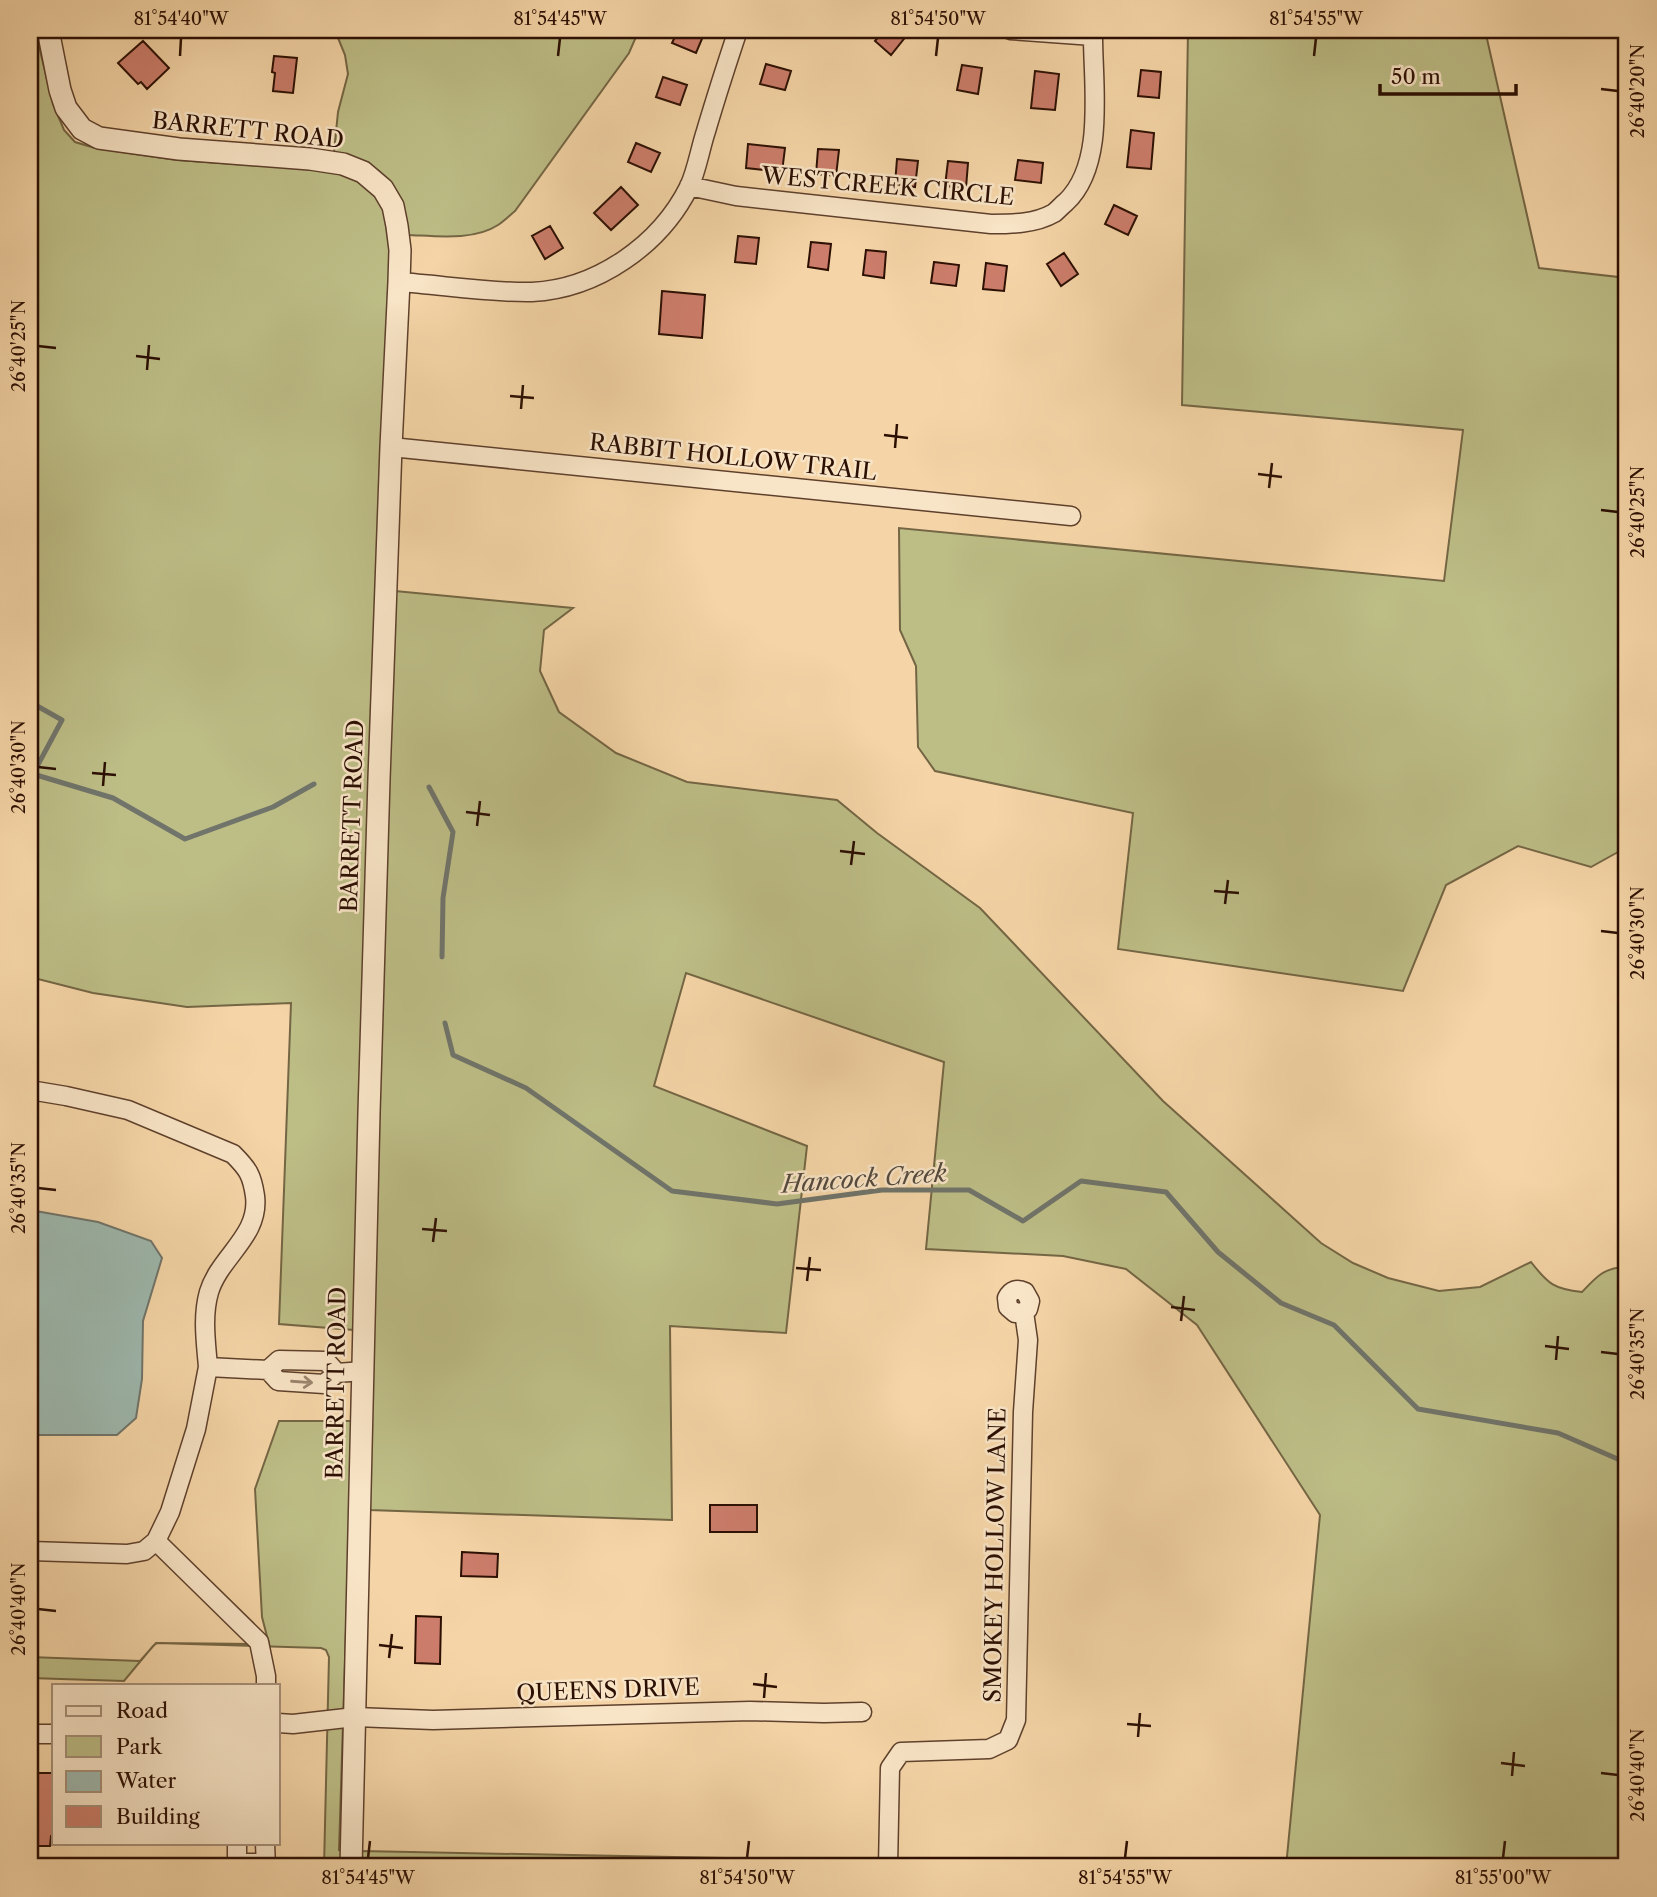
<svg xmlns="http://www.w3.org/2000/svg" width="1657" height="1897" font-family="'Libre Caslon Text',serif">
<style>
.green{fill:#bdbd86;stroke:#746644;stroke-width:2}
.water{fill:#9db8ae;stroke:#70746a;stroke-width:2}
.lines{fill:none;stroke-linecap:round;stroke-linejoin:round}
.stream{stroke:#70746a;stroke-width:5}
.building{fill:#cc7d6b;stroke:#2c0f03;stroke-width:2}
.minor-casing{stroke:#5e402c;stroke-width:21}
.tertiary-casing{stroke:#5e402c;stroke-width:24}
.minor{stroke:#f8e4c6;stroke-width:18}
.tertiary{stroke:#f8e4c6;stroke-width:21}
.oneway{stroke:#9c846e}
.ticks{fill:none;stroke:#2c0f03;stroke-width:2.5}
.labels{text-anchor:middle;stroke-width:5;stroke-linejoin:round;paint-order:stroke}
.street-label{font-size:23px;fill:#2c0f03;stroke:#f8e4c6}
.water-label{font-size:24px;font-style:italic;fill:#544a3f;stroke:#f8e4c6}
.neatline{fill:none;stroke:#2c0f03;stroke-width:2.5}
.ticks-label{font-size:18px;text-anchor:middle;fill:#2c0f03}
</style>
<rect width="100%" height="100%" fill="#f5d5a7"/>
<filter id="stains"><feTurbulence type="fractalNoise" baseFrequency=".00286" numOctaves="4"/><feColorMatrix values="0 0 0 0 .2 0 0 0 0 .09 0 0 0 0 .02 0 0 0 .5 -.17"/></filter>
<radialGradient id="worn" r=".72"><stop offset=".6" stop-color="#630" stop-opacity="0"/><stop offset="1" stop-color="#630" stop-opacity=".3"/></radialGradient>
<path class="green" d="M 30,30 L 35,30 L 53,104 L 64,130 L 75,142 L 95,148 L 177,160 L 309,169 L 340,174 L 358,181 L 376,197 L 384,210 L 390,251 L 339,1850 L 342,1851 L 341,1867 L 324,1867 L 329,1657 L 326,1650 L 321,1648 L 157,1643 L 153,1646 L 124,1681 L 30,1678 L 30,1657 L 140,1661 L 156,1643 L 269,1644 L 262,1617 L 255,1489 L 279,1421 L 351,1421 L 354,1330 L 279,1324 L 291,1003 L 187,1007 L 93,993 L 30,977 Z
M 337,30 L 639,30 L 629,53 L 515,211 C 510,215 504,221 498,225 C 474,241 435,236 408,235 C 402,219 398,199 389,183 C 380,166 352,155 334,152 L 338,112 L 348,74 L 345,55 L 338,38 Z
M 1188,30 L 1485,30 L 1539,268 L 1627,278 L 1627,847 L 1591,867 L 1518,846 L 1446,885 L 1403,991 L 1118,949 L 1133,813 L 935,771 L 918,747 L 916,666 L 900,630 L 899,528 L 1444,581 L 1463,430 L 1182,405 Z
M 395,591 L 573,608 L 544,630 L 540,671 L 559,712 L 616,753 L 687,782 L 837,800 L 877,833 L 980,908 L 1163,1101 L 1321,1243 L 1353,1263 L 1388,1278 L 1439,1291 L 1480,1287 L 1531,1262 C 1548,1284 1554,1289 1582,1292 C 1597,1276 1605,1267 1627,1267 L 1627,1867 L 1286,1867 L 1320,1515 L 1197,1325 L 1126,1269 L 1063,1256 L 926,1249 L 944,1062 L 686,973 L 654,1086 L 807,1146 L 786,1333 L 670,1326 L 672,1520 L 369,1510 L 378,1113 Z
M 361,1851 L 878,1861 L 878,1867 L 360,1867 Z"/>
<path class="water" d="M 30,1210 L 98,1222 L 151,1241 L 162,1258 L 143,1321 L 142,1379 L 136,1418 L 117,1435 L 30,1435 Z"/>
<g class="lines">
<path class="stream" d="M 30,702 L 62,720 L 33,774 L 113,798 L 185,839 L 273,807 L 314,784
M 429,787 L 453,832 L 443,898 L 442,957
M 445,1023 L 453,1055 L 526,1088 L 672,1191 L 777,1204 L 882,1190 L 969,1190 L 1023,1221 L 1081,1181 L 1166,1192 L 1218,1252 L 1281,1303 L 1334,1325 L 1418,1409 L 1558,1433 L 1620,1460 L 1627,1496"/>
</g>
<path class="building" d="M 678,30 L 693,30 L 704,34 L 696,53 L 672,43 Z
M 884,30 L 911,30 L 891,55 L 875,41 Z
M 143,41 L 169,68 L 147,89 L 141,82 L 138,84 L 118,63 Z
M 274,56 L 297,58 L 293,93 L 273,91 L 275,73 L 272,72 Z
M 766,64 L 791,71 L 785,90 L 760,84 Z
M 962,65 L 982,68 L 978,94 L 957,90 Z
M 1141,70 L 1161,72 L 1159,98 L 1138,96 Z
M 1035,71 L 1059,74 L 1055,110 L 1031,108 Z
M 663,77 L 687,85 L 680,105 L 656,97 Z
M 1131,130 L 1154,133 L 1151,169 L 1127,167 Z
M 636,143 L 660,153 L 651,172 L 628,162 Z
M 748,144 L 785,148 L 782,172 L 746,168 Z
M 818,149 L 839,150 L 836,176 L 816,174 Z
M 897,159 L 918,161 L 915,187 L 895,184 Z
M 1018,160 L 1043,163 L 1041,183 L 1015,180 Z
M 948,161 L 968,163 L 966,188 L 945,186 Z
M 621,187 L 638,205 L 611,230 L 594,213 Z
M 1114,205 L 1137,216 L 1128,235 L 1105,224 Z
M 550,226 L 563,248 L 545,259 L 532,236 Z
M 738,236 L 759,238 L 756,264 L 735,262 Z
M 811,242 L 831,244 L 828,270 L 808,267 Z
M 866,250 L 886,252 L 884,278 L 863,275 Z
M 1064,253 L 1078,274 L 1061,286 L 1047,264 Z
M 934,262 L 959,265 L 956,286 L 931,283 Z
M 986,263 L 1007,266 L 1004,291 L 983,289 Z
M 662,291 L 705,295 L 702,338 L 659,334 Z
M 710,1505 L 757,1505 L 757,1532 L 710,1532 Z
M 462,1552 L 498,1554 L 497,1577 L 461,1576 Z
M 416,1616 L 441,1617 L 440,1664 L 415,1663 Z
M 36,1773 L 54,1773 L 54,1836 L 51,1836 L 50,1846 L 30,1846 L 30,1778 L 36,1778 Z"/>
<g class="lines">
<g class="minor-casing">
<path id="minor" d="M 1010,30 L 1093,36
M 689,186 L 736,196 L 991,224 C 1011,224 1035,224 1054,213 C 1058,210 1062,205 1066,202 C 1107,163 1092,81 1093,30
M 399,282 C 442,285 490,293 532,292 C 597,289 660,245 689,187 C 697,170 700,149 706,131 C 716,97 727,63 738,30
M 391,447 L 1071,516
M 30,1090 L 66,1096 L 128,1110 L 233,1154 C 248,1169 252,1175 255,1196 C 260,1236 220,1256 209,1292 C 202,1316 206,1343 208,1367
M 337,1373 L 326,1361 L 279,1360 L 268,1370 L 278,1381 L 324,1384 L 337,1373 L 363,1371
M 156,1541 L 259,1642 L 266,1676 L 266,1685
M 30,1551 L 127,1554 L 144,1551 L 156,1541 L 170,1512 L 196,1429 L 208,1367 L 268,1370
M 278,1723 L 293,1724 L 355,1717 L 433,1720 L 750,1711 L 824,1713 L 862,1712
M 30,1734 L 54,1734
M 237,1843 L 237,1867
M 265,1843 L 266,1867
M 237,1863 L 266,1863
M 888,1867 L 890,1768 L 901,1752 L 989,1749 L 1008,1740 L 1016,1720 L 1023,1412 L 1028,1340 L 1024,1312 L 1028,1309 L 1030,1301 L 1025,1292 C 1017,1288 1011,1290 1007,1298 L 1008,1307 L 1015,1313 L 1024,1312"/>
</g>
<g class="tertiary-casing">
<path id="tertiary" d="M 48,30 L 60,90 L 66,108 L 82,129 L 99,138 L 179,149 L 310,159 L 343,164 L 363,172 L 383,189 L 393,206 L 397,226 L 400,250 L 399,282 L 391,447 L 379,779 L 369,1113 L 351,1867"/>
</g>
<use href="#minor" class="minor"/>
<use href="#tertiary" class="tertiary"/>
</g>
<defs><path id="oneway-shaft" d="M-6 0H5M1.5-3L5.5 0L1.5 3" fill="none" stroke-width="1.6" stroke-linecap="round" stroke-linejoin="round" transform="scale(1.75)"/></defs>
<use class="oneway" href="#oneway-shaft" transform="translate(302 1382) rotate(4)"/>
<path class="ticks" d="M 180,56 L 181,38M 558,56 L 560,38M 936,56 L 938,38M 1314,56 L 1316,38M 1601,89 L 1618,91M 38,346 L 56,348M 136,356 L 160,359M 147,370 L 149,345M 510,396 L 534,398M 521,409 L 523,385M 884,435 L 908,438M 895,448 L 897,424M 1258,474 L 1282,477M 1269,488 L 1272,463M 1601,510 L 1618,512M 38,767 L 56,769M 92,773 L 116,775M 103,786 L 105,762M 466,812 L 490,815M 477,826 L 480,801M 840,851 L 865,854M 851,865 L 854,841M 1214,891 L 1239,893M 1225,904 L 1228,880M 1601,931 L 1618,933M 38,1188 L 56,1190M 422,1229 L 447,1231M 433,1242 L 436,1218M 796,1268 L 821,1270M 807,1281 L 810,1257M 1171,1307 L 1195,1310M 1181,1321 L 1184,1296M 1545,1346 L 1569,1349M 1601,1352 L 1618,1354M 1556,1360 L 1558,1336M 38,1609 L 56,1611M 379,1645 L 403,1648M 389,1658 L 392,1634M 753,1684 L 777,1687M 764,1698 L 766,1673M 1127,1724 L 1151,1726M 1138,1737 L 1140,1713M 1501,1763 L 1525,1766M 1601,1773 L 1618,1775M 1512,1776 L 1514,1752M 368,1858 L 370,1841M 747,1858 L 749,1841M 1125,1858 L 1127,1841M 1503,1858 L 1505,1841"/>
<g class="labels">
<g class="street-label">
<text transform="translate(248 130) rotate(6)" y="8">BARRETT ROAD</text>
<text transform="translate(888 186) rotate(5)" y="8">WESTCREEK CIRCLE</text>
<text transform="translate(733 457) rotate(6)" y="8">RABBIT HOLLOW TRAIL</text>
<text transform="translate(352 816) rotate(-88)" y="8">BARRETT ROAD</text>
<text transform="translate(336 1383) rotate(-89)" y="8">BARRETT ROAD</text>
<text transform="translate(995 1555) rotate(-89)" y="8">SMOKEY HOLLOW LANE</text>
<text transform="translate(608 1690) rotate(-2)" y="8">QUEENS DRIVE</text>
</g>
<g class="water-label">
<text transform="translate(864 1179) rotate(-4)" y="8">Hancock Creek</text>
</g>
</g>
<rect width="1657" height="1897" fill="none" stroke="#f5d5a7" stroke-width="77"/>
<rect x="52" y="1684" width="228" height="161" fill="#f8e4c6" stroke="#a68f78" stroke-width="2"/>
<rect x="66" y="1706" width="35" height="10" fill="#f8e4c6" stroke="#a68f78" stroke-width="2"/>
<text x="116" y="1718" font-size="21" fill="#2c0f03">Road</text>
<rect x="66" y="1736" width="35" height="21" fill="#bdbd86" stroke="#a68f78" stroke-width="2"/>
<text x="116" y="1754" font-size="21" fill="#2c0f03">Park</text>
<rect x="66" y="1771" width="35" height="21" fill="#9db8ae" stroke="#a68f78" stroke-width="2"/>
<text x="116" y="1788" font-size="21" fill="#2c0f03">Water</text>
<rect x="66" y="1806" width="35" height="21" fill="#cc7d6b" stroke="#a68f78" stroke-width="2"/>
<text x="116" y="1824" font-size="21" fill="#2c0f03">Building</text>
<path d="M1380 84v10h136v-10" fill="none" stroke="#2c0f03" stroke-width="3.5"/>
<text x="1391" y="84" font-size="21" fill="#2c0f03" stroke="#f8e4c6" stroke-width="5" paint-order="stroke">50 m</text>
<rect x="38" y="38" width="1580" height="1820" class="neatline"/>
<g class="ticks-label">
<text x="181" y="25">81°54'40"W</text>
<text x="560" y="25">81°54'45"W</text>
<text x="938" y="25">81°54'50"W</text>
<text x="1316" y="25">81°54'55"W</text>
<text transform="translate(1638 91) rotate(-90)" y="6">26°40'20"N</text>
<text transform="translate(19 346) rotate(-90)" y="6">26°40'25"N</text>
<text transform="translate(1638 512) rotate(-90)" y="6">26°40'25"N</text>
<text transform="translate(19 767) rotate(-90)" y="6">26°40'30"N</text>
<text transform="translate(1638 933) rotate(-90)" y="6">26°40'30"N</text>
<text transform="translate(19 1188) rotate(-90)" y="6">26°40'35"N</text>
<text transform="translate(1638 1354) rotate(-90)" y="6">26°40'35"N</text>
<text transform="translate(19 1609) rotate(-90)" y="6">26°40'40"N</text>
<text transform="translate(1638 1775) rotate(-90)" y="6">26°40'40"N</text>
<text x="368" y="1884">81°54'45"W</text>
<text x="747" y="1884">81°54'50"W</text>
<text x="1125" y="1884">81°54'55"W</text>
<text x="1503" y="1884">81°55'00"W</text>
</g>
<rect width="100%" height="100%" filter="url(#stains)"/>
<rect width="100%" height="100%" fill="url(#worn)"/>
</svg>
